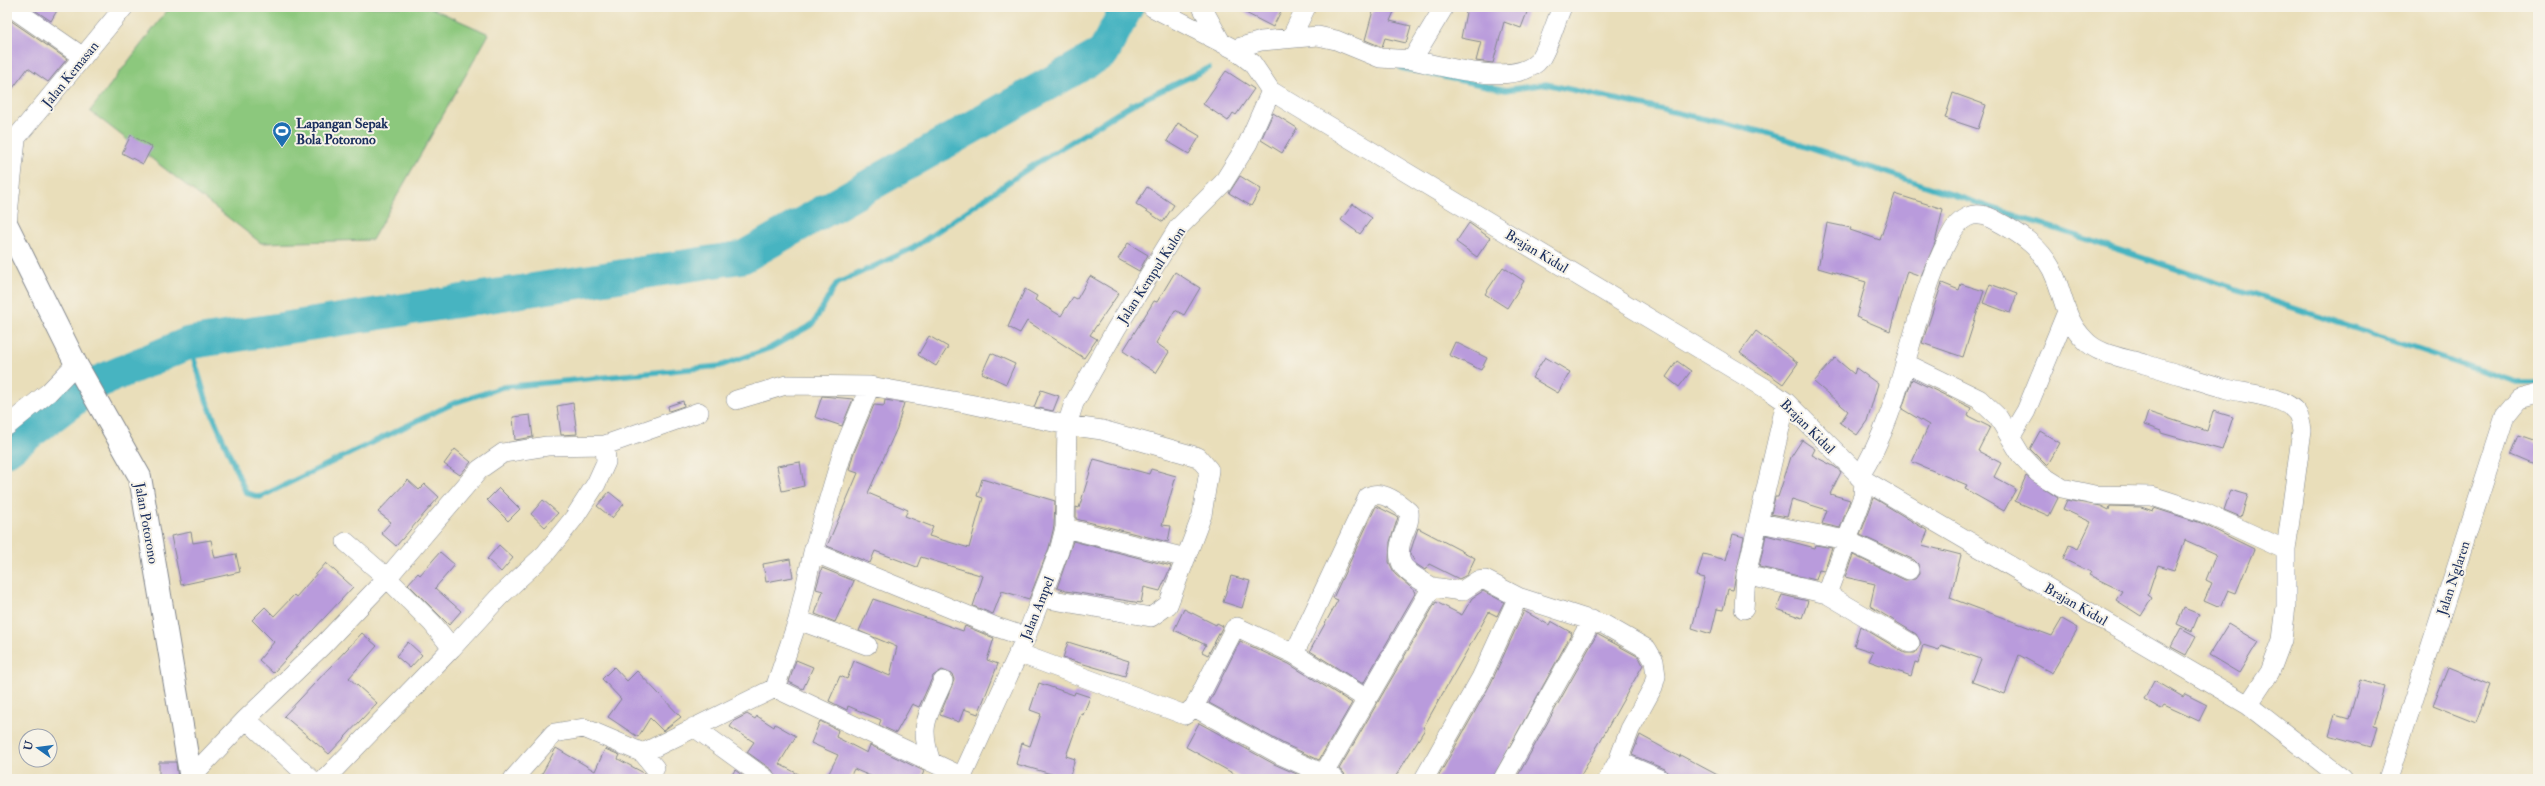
<svg xmlns="http://www.w3.org/2000/svg" width="2545" height="786" font-family="'IM FELL Double Pica',serif">
<style>
.green{fill:#8cc87d;stroke:#547c6e}
.lines{fill:none;stroke-linecap:round;stroke-linejoin:round}
.stream{stroke:#46b4c1;stroke-width:5.5}
.river{stroke:#46b4c1;stroke-width:33}
.building{fill:#b99bdc}
.minor-casing{stroke:#82868c;stroke-width:20}
.tertiary-casing{stroke:#82868c;stroke-width:24}
.minor{stroke:#fff;stroke-width:19}
.tertiary{stroke:#fff;stroke-width:22}
.labels{text-anchor:middle;stroke-width:4;stroke-linejoin:round;paint-order:stroke}
.street-label{font-size:14px;fill:#1b2f5e;stroke:#f7f3e8}
.poi-label{font-size:14px;font-weight:bold;fill:#1b2f5e;stroke:#f7f3e8;text-anchor:start}
</style>
<rect width="100%" height="100%" fill="#f7f3e8"/>
<filter id="ink" filterUnits="userSpaceOnUse"><feTurbulence type="fractalNoise" baseFrequency=".025" numOctaves="2"/><feDisplacementMap in="SourceGraphic" scale="8" xChannelSelector="R" yChannelSelector="G"/><feConvolveMatrix kernelMatrix="1 2 1 2 8 2 1 2 1" color-interpolation-filters="sRGB"/></filter>
<filter id="wash" filterUnits="userSpaceOnUse"><feTurbulence type="fractalNoise" baseFrequency=".012" numOctaves="4" result="noise"/><feDisplacementMap in="SourceGraphic" scale="16" xChannelSelector="R" yChannelSelector="G"/><feGaussianBlur stdDeviation="0.9" result="paint"/><feColorMatrix in="noise" values="0 0 0 0 0 0 0 0 0 0 0 0 0 0 0 0 0 1.4 0 .05"/><feComposite in="paint" operator="in"/></filter>
<g filter="url(#wash)">
<rect width="100%" height="100%" fill="#e9deba"/>
<path class="green" d="M 170,7 L 429,7 L 489,34 L 372,240 L 261,243 L 90,111 Z"/>
<g class="lines">
<path class="stream" d="M 1401,68 L 1506,90 L 1546,84 L 1764,132 L 2516,382 L 2538,382
M 189,343 L 207,402 L 246,493 L 260,497 L 454,403 L 503,387 L 720,366 L 770,348 L 813,324 L 836,284 L 913,248 L 1032,166 L 1131,105 L 1209,68"/>
<path class="river" d="M 7,450 L 96,383 L 189,343 L 743,257 L 1103,53 L 1127,7"/>
</g>
<g id="blocks">
<path class="building" d="M 30,7 L 59,7 L 51,21 Z
M 1234,7 L 1283,7 L 1273,27 Z
M 1374,7 L 1396,7 L 1390,21 L 1411,26 L 1406,43 L 1385,38 L 1382,47 L 1365,40 Z
M 1467,7 L 1529,7 L 1521,28 L 1504,22 L 1493,63 L 1476,61 L 1481,42 L 1461,38 Z
M 7,18 L 67,59 L 48,82 L 28,68 L 7,96 Z
M 1226,71 L 1254,89 L 1236,115 L 1233,113 L 1228,121 L 1203,104 Z
M 1953,93 L 1986,105 L 1978,129 L 1945,118 Z
M 1273,113 L 1297,128 L 1282,153 L 1261,140 Z
M 1178,123 L 1200,136 L 1189,154 L 1167,141 Z
M 131,135 L 152,147 L 143,164 L 122,153 Z
M 1240,176 L 1261,189 L 1251,206 L 1229,193 Z
M 1147,187 L 1174,205 L 1163,222 L 1136,204 Z
M 1895,194 L 1943,209 L 1935,243 L 1921,276 L 1907,271 L 1890,331 L 1856,317 L 1866,282 L 1818,268 L 1827,223 L 1851,228 L 1850,230 L 1880,240 Z
M 1353,204 L 1372,218 L 1360,234 L 1341,220 Z
M 1469,223 L 1490,238 L 1477,257 L 1456,242 Z
M 1128,243 L 1148,255 L 1139,271 L 1118,259 Z
M 1503,267 L 1524,281 L 1507,308 L 1485,294 Z
M 1175,272 L 1200,288 L 1184,315 L 1175,310 L 1156,343 L 1169,352 L 1156,373 L 1123,351 L 1154,301 L 1157,302 Z
M 1090,276 L 1119,293 L 1090,335 L 1097,339 L 1084,358 L 1027,321 L 1020,333 L 1008,327 L 1025,289 L 1037,296 L 1035,300 L 1061,316 L 1073,297 L 1077,299 Z
M 1942,283 L 1959,290 L 1961,284 L 1984,291 L 1963,357 L 1922,343 Z
M 1990,284 L 2017,294 L 2010,313 L 1983,303 Z
M 1756,331 L 1798,363 L 1783,384 L 1740,353 Z
M 929,336 L 948,347 L 936,366 L 918,355 Z
M 1455,342 L 1487,358 L 1481,370 L 1449,355 Z
M 991,353 L 1015,364 L 1006,384 L 982,373 Z
M 1545,357 L 1570,372 L 1558,393 L 1532,378 Z
M 1835,358 L 1854,374 L 1856,368 L 1878,384 L 1867,421 L 1857,435 L 1840,423 L 1848,411 L 1814,382 Z
M 1677,361 L 1691,371 L 1679,387 L 1666,377 Z
M 1912,379 L 1971,408 L 1968,416 L 1990,427 L 1978,451 L 2001,463 L 1994,477 L 2016,489 L 2004,511 L 1965,489 L 1967,485 L 1912,462 L 1929,425 L 1902,409 Z
M 1041,390 L 1059,396 L 1053,411 L 1034,407 Z
M 822,396 L 853,399 L 842,426 L 815,417 Z
M 885,400 L 904,403 L 897,428 L 868,493 L 908,510 L 905,516 L 933,527 L 929,536 L 969,548 L 983,498 L 977,496 L 982,479 L 1055,501 L 1054,526 L 1049,548 L 1029,599 L 1002,591 L 993,614 L 973,606 L 983,576 L 921,557 L 917,567 L 875,551 L 870,563 L 827,546 L 858,473 L 849,470 L 853,455 L 874,405 L 884,406 Z
M 683,401 L 684,406 L 669,411 L 668,406 Z
M 573,403 L 577,434 L 561,435 L 557,406 Z
M 2213,411 L 2233,417 L 2222,450 L 2161,433 L 2161,431 L 2144,425 L 2148,412 L 2207,431 Z
M 530,415 L 533,437 L 515,440 L 513,417 Z
M 2040,431 L 2060,443 L 2047,466 L 2030,449 Z
M 2518,435 L 2538,442 L 2538,467 L 2510,455 Z
M 1802,440 L 1815,449 L 1812,455 L 1835,467 L 1841,472 L 1830,494 L 1850,500 L 1840,528 L 1822,524 L 1827,510 L 1792,499 L 1787,517 L 1771,514 L 1775,497 L 1778,497 L 1791,457 Z
M 455,449 L 471,462 L 460,475 L 444,464 Z
M 1094,459 L 1149,474 L 1151,469 L 1176,476 L 1162,525 L 1171,526 L 1168,542 L 1076,519 L 1076,507 L 1079,508 Z
M 800,462 L 804,486 L 782,491 L 777,466 Z
M 2026,476 L 2058,498 L 2049,516 L 2015,501 Z
M 408,480 L 419,490 L 425,484 L 439,497 L 396,546 L 381,533 L 391,522 L 378,512 Z
M 499,488 L 520,509 L 508,521 L 487,500 Z
M 2231,490 L 2248,495 L 2241,517 L 2224,510 Z
M 609,492 L 624,504 L 612,518 L 597,506 Z
M 1874,498 L 1928,531 L 1922,545 L 1961,555 L 1950,598 L 2052,636 L 2062,619 L 2078,628 L 2052,673 L 2019,655 L 2005,694 L 1972,682 L 1981,659 L 1941,645 L 1939,650 L 1923,645 L 1918,663 L 1915,662 L 1911,676 L 1869,661 L 1873,652 L 1854,646 L 1860,626 L 1905,653 L 1915,653 L 1921,643 L 1916,634 L 1870,606 L 1875,584 L 1845,577 L 1853,555 L 1905,580 L 1915,579 L 1919,574 L 1918,564 L 1914,560 L 1860,535 Z
M 543,500 L 558,513 L 545,527 L 531,514 Z
M 2067,500 L 2101,506 L 2109,510 L 2110,506 L 2141,507 L 2153,511 L 2154,508 L 2201,523 L 2254,549 L 2236,593 L 2228,590 L 2220,608 L 2204,601 L 2212,583 L 2206,580 L 2216,554 L 2185,540 L 2174,570 L 2158,565 L 2148,595 L 2152,598 L 2141,616 L 2116,600 L 2122,591 L 2089,575 L 2091,572 L 2063,559 L 2069,545 L 2078,549 L 2091,522 L 2063,509 Z
M 1376,506 L 1398,517 L 1390,542 L 1389,562 L 1395,574 L 1416,592 L 1363,684 L 1310,651 L 1338,600 L 1333,598 Z
M 1418,528 L 1475,558 L 1467,575 L 1459,579 L 1429,564 L 1425,570 L 1416,564 L 1410,553 Z
M 191,532 L 193,543 L 211,540 L 215,558 L 236,554 L 240,572 L 181,585 L 171,536 Z
M 1733,534 L 1744,537 L 1733,590 L 1728,589 L 1723,610 L 1717,609 L 1711,634 L 1692,628 L 1705,578 L 1697,576 L 1703,554 L 1726,560 Z
M 1766,535 L 1815,548 L 1816,545 L 1832,548 L 1824,571 L 1819,570 L 1816,580 L 1759,567 Z
M 1073,541 L 1171,566 L 1160,591 L 1144,587 L 1141,603 L 1066,591 L 1057,588 Z
M 499,545 L 513,558 L 501,572 L 487,559 Z
M 440,552 L 455,565 L 435,588 L 461,611 L 449,625 L 408,584 L 418,573 L 420,575 Z
M 790,559 L 793,577 L 766,582 L 763,564 Z
M 326,563 L 353,587 L 273,673 L 259,660 L 274,642 L 252,620 L 265,607 L 274,616 L 294,595 L 296,597 Z
M 822,568 L 854,581 L 835,622 L 815,614 L 823,591 L 816,589 Z
M 1231,576 L 1250,581 L 1242,608 L 1223,602 Z
M 1483,591 L 1504,602 L 1497,616 L 1489,612 L 1423,728 L 1425,729 L 1394,779 L 1346,779 L 1344,773 L 1339,769 L 1436,602 L 1462,615 L 1472,598 Z
M 1782,595 L 1808,601 L 1802,618 L 1777,609 Z
M 873,599 L 963,631 L 965,626 L 994,638 L 987,660 L 998,664 L 978,714 L 964,709 L 959,722 L 940,715 L 954,680 L 952,674 L 942,670 L 933,676 L 919,707 L 912,704 L 896,733 L 879,725 L 881,720 L 848,706 L 847,710 L 829,701 L 840,676 L 847,679 L 854,661 L 890,676 L 897,647 L 859,631 Z
M 2184,608 L 2199,614 L 2192,631 L 2177,624 Z
M 1184,609 L 1216,625 L 1217,623 L 1223,626 L 1208,655 L 1202,652 L 1206,645 L 1174,630 Z
M 1524,611 L 1549,625 L 1551,621 L 1572,633 L 1492,779 L 1437,779 L 1491,683 Z
M 2228,624 L 2258,642 L 2239,673 L 2209,655 Z
M 2181,628 L 2196,636 L 2186,655 L 2171,647 Z
M 362,633 L 377,646 L 349,678 L 377,703 L 329,754 L 284,716 Z
M 1597,634 L 1639,657 L 1643,665 L 1631,686 L 1579,779 L 1516,779 Z
M 1240,641 L 1289,664 L 1352,703 L 1319,760 L 1284,744 L 1209,703 Z
M 408,642 L 422,655 L 410,668 L 396,656 Z
M 1068,642 L 1129,661 L 1125,676 L 1063,658 Z
M 796,660 L 813,667 L 803,689 L 789,682 Z
M 614,667 L 627,681 L 637,671 L 681,717 L 663,731 L 650,718 L 638,737 L 608,717 L 621,699 L 602,679 Z
M 2448,668 L 2490,685 L 2476,722 L 2433,705 Z
M 2154,680 L 2183,697 L 2185,694 L 2207,705 L 2199,721 L 2164,705 L 2161,709 L 2144,699 Z
M 2360,680 L 2384,687 L 2373,726 L 2377,727 L 2371,747 L 2329,735 L 2335,715 L 2349,719 Z
M 1039,683 L 1074,695 L 1075,692 L 1090,697 L 1083,715 L 1081,714 L 1066,756 L 1075,759 L 1069,779 L 1016,764 L 1022,743 L 1030,746 L 1041,714 L 1030,710 Z
M 747,714 L 755,719 L 757,716 L 774,727 L 775,724 L 796,736 L 779,764 L 808,779 L 777,779 L 772,770 L 747,752 L 754,742 L 730,727 L 734,721 Z
M 820,721 L 838,730 L 836,737 L 867,753 L 870,745 L 924,771 L 921,779 L 877,779 L 854,769 L 849,779 L 826,779 L 838,755 L 811,743 Z
M 1199,723 L 1274,764 L 1299,775 L 1297,779 L 1243,779 L 1186,747 Z
M 1640,735 L 1680,757 L 1680,755 L 1725,779 L 1671,779 L 1665,769 L 1632,755 Z
M 556,748 L 595,771 L 605,749 L 620,755 L 618,759 L 655,779 L 539,779 Z
M 159,762 L 176,762 L 178,779 L 159,779 Z
M 735,770 L 747,779 L 729,779 Z"/>
</g>
</g>
<g filter="url(#ink)">
<use href="#blocks" fill-opacity="0" stroke="#82868c" stroke-width="1"/>
<g class="lines">
<g class="minor-casing">
<path id="minor" d="M 11,7 L 83,57
M 1152,7 L 1234,49 L 1252,63 L 1271,91 L 1770,391 L 1786,402 L 1864,480 L 2248,705 L 2343,779
M 1202,7 L 1221,42
M 1291,38 L 1306,7
M 1234,49 L 1261,41 L 1318,36 L 1336,40 L 1380,58 L 1412,60 L 1444,7
M 1412,60 C 1443,66 1519,89 1541,58 C 1550,43 1555,23 1562,7
M 7,149 L 124,7
M 7,223 L 16,140
M 1905,363 L 1979,399 L 1998,417 L 2021,455 L 2038,473 L 2062,488 L 2094,495 L 2152,496 L 2205,513 L 2286,550
M 736,400 L 786,385 L 870,386
M 7,426 L 49,392 L 76,364
M 2011,436 L 2026,411 L 2066,314
M 605,445 L 547,446 L 503,453 L 480,469 L 387,578 L 432,623 L 452,648 L 498,598 L 545,554 L 574,518 L 596,484 L 606,462 L 605,445 L 699,412
M 1859,477 C 1906,405 1909,312 1950,236 C 1959,218 1973,209 1993,219 C 2020,233 2045,249 2056,279 C 2065,302 2066,321 2085,340 C 2098,355 2126,358 2144,364 C 2172,372 2199,381 2227,389 C 2246,394 2284,395 2297,413 C 2300,417 2301,425 2302,430 L 2286,550 L 2286,606 L 2282,640 L 2270,672 L 2248,705
M 1760,523 L 1846,540 L 1909,570
M 1065,528 L 1186,558
M 813,552 L 996,627 L 1026,637
M 1746,575 L 1827,594 L 1910,643
M 1827,594 L 1863,496 L 1864,480
M 1744,609 L 1746,575 L 1786,402
M 798,620 L 867,645
M 1018,653 L 1185,715 L 1194,707 L 1234,629 L 1237,627 L 1294,654
M 775,688 L 961,776
M 1367,699 L 1294,654 L 1368,497 C 1381,489 1399,503 1409,512 C 1410,520 1407,526 1404,533 C 1391,565 1406,572 1432,587
M 1194,707 L 1279,754 L 1335,779
M 694,727 L 766,779
M 643,753 L 655,768
M 1618,761 L 1660,779
M 931,762 C 918,724 928,716 943,681
M 1324,773 L 1432,587 L 1462,591 L 1477,581 L 1485,580 L 1518,597
M 190,778 L 246,719
M 311,779 L 246,719 L 321,647 L 387,578 L 346,542
M 325,779 L 452,648
M 513,779 L 554,733 L 584,728 L 643,753 L 775,688 L 798,620 L 813,552 L 843,451 L 870,386 L 975,405 L 1067,425 L 1102,430 L 1198,457 L 1209,470 L 1202,515 L 1168,605 L 1151,617 L 1042,598
M 961,779 L 1026,637 L 1059,551 L 1065,528 L 1067,425 L 1074,403 L 1116,329 L 1178,228 L 1223,183 L 1248,143 L 1271,91
M 1424,779 L 1481,678 L 1518,597 L 1605,625 L 1647,649 L 1654,661 L 1656,676 L 1653,687 L 1630,729 L 1618,761 L 1608,779
M 1503,779 L 1592,620
M 2388,779 L 2505,416 L 2519,399 L 2538,394"/>
</g>
<g class="tertiary-casing">
<path id="tertiary" d="M 7,225 L 76,364 L 140,477 L 191,779"/>
</g>
<use href="#minor" class="minor"/>
<use href="#tertiary" class="tertiary"/>
</g>
</g>
<defs>
<g id="stadium-pin" transform="scale(1)"><path d="M0 17L-7.5 6A9.5 9.5 0 1 1 7.5 6Z" fill="#1f6fb2" stroke="#f7f3e8"/><path d="M0-5a6.5 5 0 1 0 0 10a6.5 5 0 1 0 0-10ZM-3.5-1.8h7v3.6h-7Z" fill="#fff"/></g>
</defs>
<g fill-rule="evenodd">
<use href="#stadium-pin" x="282" y="131"/>
</g>
<g class="labels">
<g class="street-label">
<text transform="translate(70 74) rotate(-51)" y="5">Jalan Kemasan</text>
<text transform="translate(1537 251) rotate(31)" y="5">Brajan Kidul</text>
<text transform="translate(1151 275) rotate(-57)" y="5">Jalan Kempul Kulon</text>
<text transform="translate(1808 426) rotate(45)" y="5">Brajan Kidul</text>
<text transform="translate(147 523) rotate(80)" y="5">Jalan Potorono</text>
<text transform="translate(2453 578) rotate(-72)" y="5">Jalan Nglaren</text>
<text transform="translate(2076 604) rotate(30)" y="5">Brajan Kidul</text>
<text transform="translate(1037 608) rotate(-68)" y="5">Jalan Ampel</text>
</g>
<g class="poi-label">
<text x="296" y="128">Lapangan Sepak<tspan x="296" dy="16">Bola Potorono</tspan></text>
</g>
</g>
<rect width="2545" height="786" fill="none" stroke="#f7f3e8" stroke-width="24"/>
<g transform="translate(38 748) rotate(284)"><circle r="19" fill="#f7f3e8" stroke="#9fa5b1"/>
<path d="M0-3L7 15L0 10L-7 15Z" fill="#1f6fb2"/>
<text y="-6" font-size="11" font-weight="bold" text-anchor="middle" fill="#1b2f5e">U</text>
</g>
</svg>
